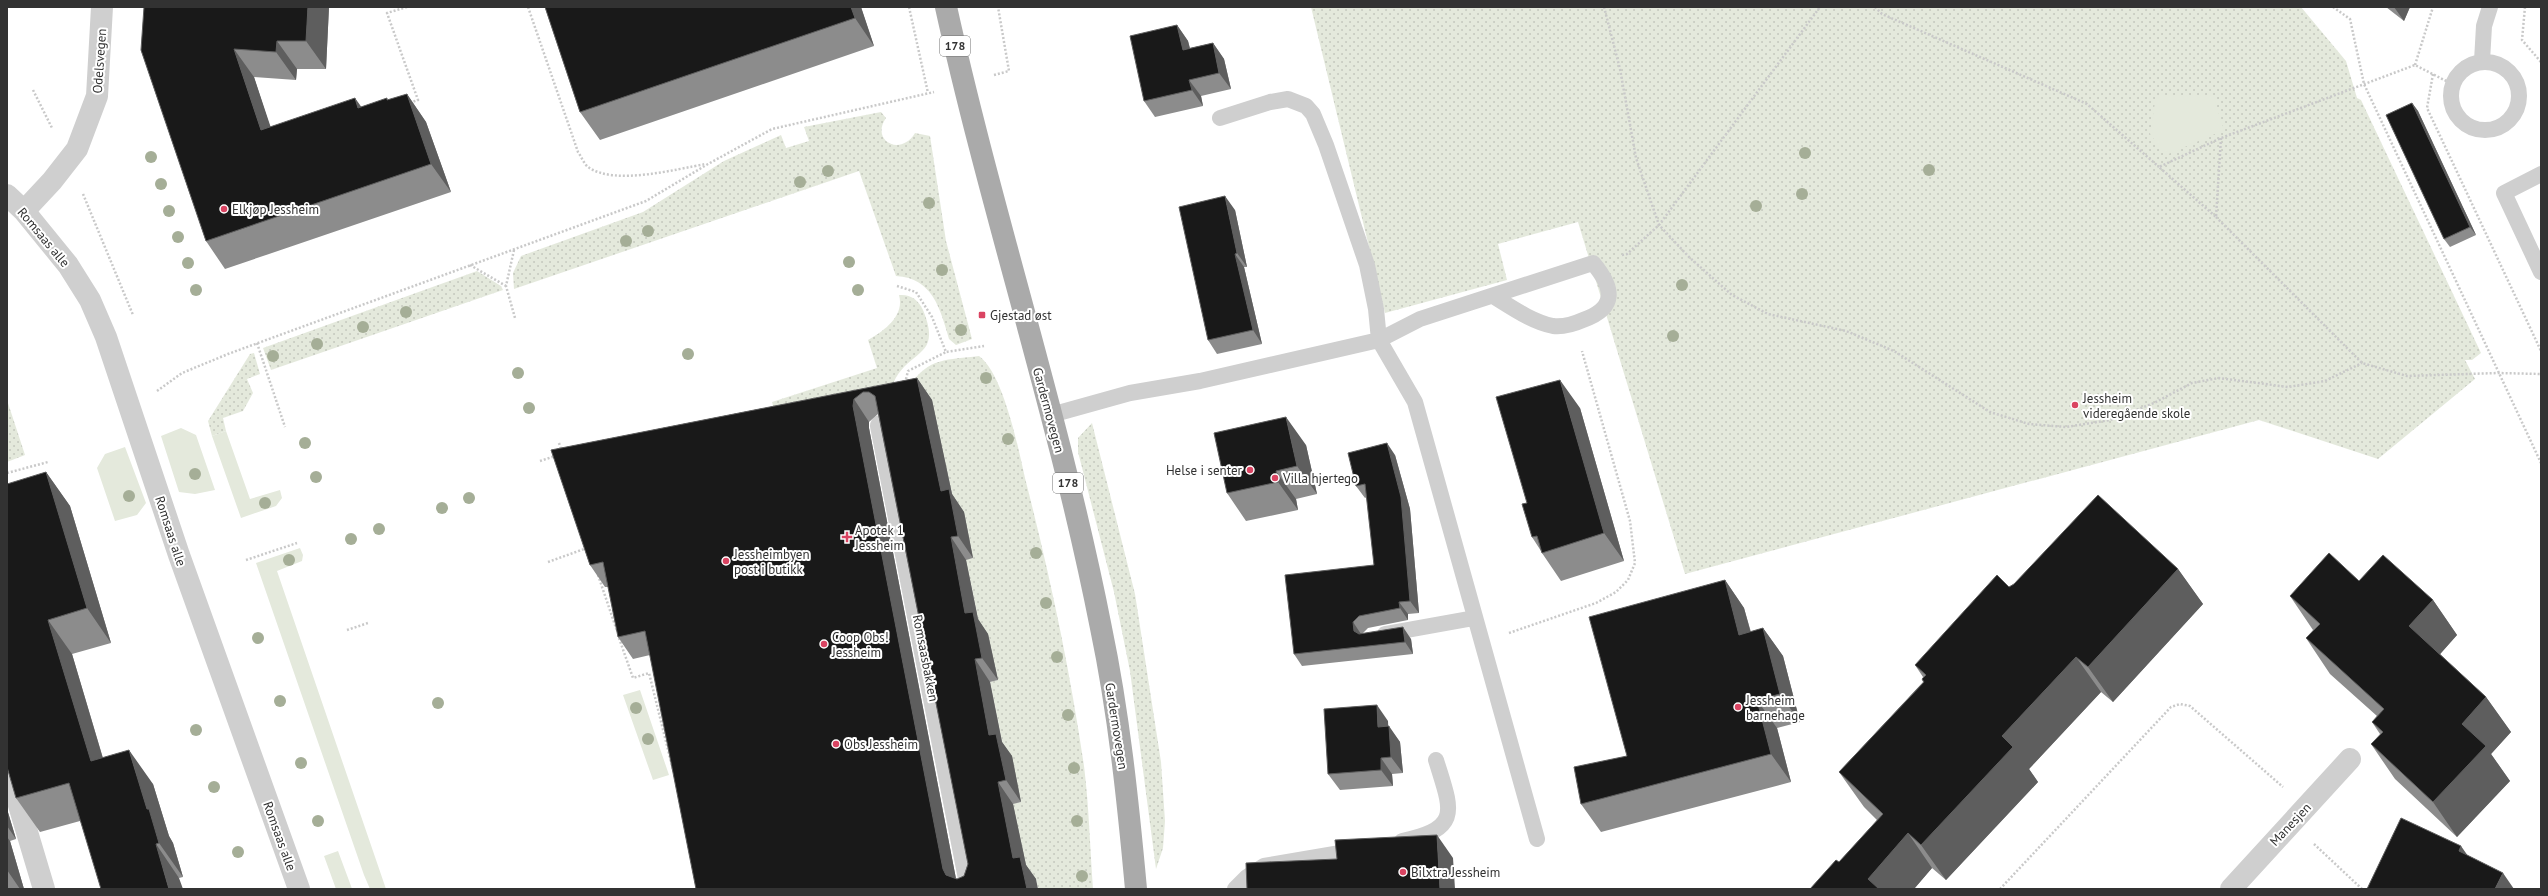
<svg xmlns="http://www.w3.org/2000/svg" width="2548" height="896" font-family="'PT Sans',sans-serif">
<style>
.grass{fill:url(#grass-dots)}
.garden{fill:#e4e9dc}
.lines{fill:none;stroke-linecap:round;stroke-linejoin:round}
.path{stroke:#c9c9c9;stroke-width:2.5;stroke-dasharray:2 2;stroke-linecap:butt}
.lane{stroke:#cfcfcf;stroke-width:16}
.street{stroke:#cfcfcf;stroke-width:22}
.primary{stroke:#aaa;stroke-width:22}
.tree{fill:#a5ae97}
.wall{fill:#8c8c8c;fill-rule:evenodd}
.shaded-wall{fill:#5e5e5e}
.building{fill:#191919;stroke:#5e5e5e;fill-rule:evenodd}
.poi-dot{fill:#da4462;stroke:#fff;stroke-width:1.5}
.labels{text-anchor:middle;stroke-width:4;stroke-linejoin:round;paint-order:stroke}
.shield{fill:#fff;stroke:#707070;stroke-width:1}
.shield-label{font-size:12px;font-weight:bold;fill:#323232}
.street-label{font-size:13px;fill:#323232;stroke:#fff}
.poi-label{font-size:13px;fill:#323232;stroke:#fff;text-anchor:start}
</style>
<defs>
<pattern id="grass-dots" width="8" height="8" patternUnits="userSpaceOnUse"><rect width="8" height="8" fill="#e4e9dc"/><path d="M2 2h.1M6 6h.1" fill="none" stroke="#c4c8bd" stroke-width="1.8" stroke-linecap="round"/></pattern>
</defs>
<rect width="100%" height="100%" fill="#fff"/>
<path class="grass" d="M 1311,7 L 2301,7 L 2346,61 L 2357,98 L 2361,100 L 2481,353 L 2472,360 L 2465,360 L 2475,379 L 2378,459 L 2259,420 L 1685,574 L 1578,222 L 1498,244 L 1507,280 L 1385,313 Z
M 881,112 L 886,118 C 870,141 901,157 915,133 L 930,136 L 946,241 L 972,339 L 956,345 L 949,339 C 940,309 933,278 896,276 L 859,171 L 514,289 L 513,273 L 521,256 L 643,212 L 724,161 L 781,135 L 786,148 L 809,141 L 804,127 Z
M 477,271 L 501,286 L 503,290 L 271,370 L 263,348 Z
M 899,295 C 910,294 918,299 923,310 C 944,361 905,347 891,389 L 780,432 L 772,402 L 877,368 L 868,340 C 884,331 905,316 899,295 Z
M 254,353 L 260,374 L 247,379 L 253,393 L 243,411 L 223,418 L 226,431 L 212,436 L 208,421 L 250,354 Z
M 979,356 C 1004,374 1019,452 1026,482 C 1050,576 1070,670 1084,766 C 1089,806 1090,848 1093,889 L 1038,889 L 1036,879 L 1029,880 L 1011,804 L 1021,802 L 1005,757 L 990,682 L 997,680 L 981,635 L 971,584 L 963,560 L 973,558 L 910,386 C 928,357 948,360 979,356 Z
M 7,400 L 25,455 L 7,462 Z
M 1092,423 L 1135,594 L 1161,762 L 1165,821 L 1163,848 L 1156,869 L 1130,671 L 1114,592 L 1078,452 L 1078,438 Z"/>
<path class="garden" d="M 2213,95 L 2224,130 L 2166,155 L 2150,134 L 2156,96 Z
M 181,428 L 196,435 L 215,490 L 195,494 L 179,492 L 161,436 Z
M 226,431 L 250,499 L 280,490 L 282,498 L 276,506 L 241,518 L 212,436 Z
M 125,447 L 146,503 L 137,515 L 115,521 L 97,468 L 105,454 Z
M 300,548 L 303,555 L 302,561 L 277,571 L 386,889 L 370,889 L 364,875 L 256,563 Z
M 640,690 L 669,775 L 653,780 L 623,695 Z
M 338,851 L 351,886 L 352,889 L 336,889 L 324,856 Z"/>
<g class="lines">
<path class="path" d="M 407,7 L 387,13 L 418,100 L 409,103
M 528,7 L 578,152 C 581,156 584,164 588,167 C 615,186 676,169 706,164
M 909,7 L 928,93
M 1604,7 L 1620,69 L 1636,158 L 1659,225 L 1689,257 L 1732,295 L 1768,314 L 1846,331 L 1894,351 L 1990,412 L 2029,424 L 2066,427 L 2110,420 L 2154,403 L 2192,383 L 2219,378 L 2288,387 L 2325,381 L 2362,363
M 1875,7 L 1882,14 L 2087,104 L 2159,167
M 2333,7 L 2350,19 L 2364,84 L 2541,463
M 2525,7 L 2522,40 L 2541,62
M 2415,65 L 2433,7
M 2433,74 L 2427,108 L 2541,351
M 994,75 L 1009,71 L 998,7
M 33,90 L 52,128
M 2221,138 L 2216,217 L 2159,167 L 2221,138 L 2415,65 L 2452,84
M 83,194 L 133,315
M 2216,217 L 2362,363 L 2407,376 L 2498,373 L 2541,374
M 514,250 L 506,286 L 515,318
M 1622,255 L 1627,254 L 1659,225 L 1820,7
M 470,265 L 506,286
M 897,286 L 916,292 L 932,317 L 946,352 L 984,346
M 257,343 L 285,427
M 905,383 L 908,371 L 946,352
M 157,391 L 182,373 L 228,354 L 646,201 L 708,164 L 772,129 L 934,92
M 559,443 L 561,449
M 540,461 L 555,456
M 7,473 L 48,462
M 246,560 L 297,543
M 548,562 L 587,548
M 598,575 L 617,631
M 347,630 L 368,623
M 1509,633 L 1596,603 L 1616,592 L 1628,580 L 1635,563 L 1630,521 L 1582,351
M 619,638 L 633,678 L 649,673 L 673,770
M 2314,844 L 2362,889
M 2000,889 L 2171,707 L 2180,704 L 2190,706 L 2283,787"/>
<path class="lane" d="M 2482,61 L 2484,26 L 2490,7
M2451 96a34 34 0 1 1 68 0a34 34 0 1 1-68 0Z
M 1220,118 L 1270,102 L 1288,99 L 1306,106 L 1313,114 L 1326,145 L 1367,265 L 1376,309 L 1379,340 L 1415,402 L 1537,839
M 2541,174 L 2504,193 L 2541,272
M 1051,415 L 1130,393 L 1200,381 L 1379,340 L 1420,319 L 1593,263 C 1614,288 1617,308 1583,320 C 1574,324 1562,327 1553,326 C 1532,322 1511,307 1493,296
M 1385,634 L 1474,618
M 1402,841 C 1463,829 1451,809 1436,760
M 1235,889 L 1247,877 L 1264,866 L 1358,850"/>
<path class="street" d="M 7,195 L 24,211 L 68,265 L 90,300 L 106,337 L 179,555 L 299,889
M 24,211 L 52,181 L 77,149 L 97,96 L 102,7
M 881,426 L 971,889
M 7,765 L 44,889
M 2231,889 L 2350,759"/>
<path class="primary" d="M 946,7 C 992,215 1060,419 1101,628 C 1119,714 1128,802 1136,889"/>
</g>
<g class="tree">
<circle cx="1805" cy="153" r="6"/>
<circle cx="151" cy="157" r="6"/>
<circle cx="1929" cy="170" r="6"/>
<circle cx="828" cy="171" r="6"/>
<circle cx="800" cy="182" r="6"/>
<circle cx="161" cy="184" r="6"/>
<circle cx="1802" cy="194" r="6"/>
<circle cx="929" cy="203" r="6"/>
<circle cx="1756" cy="206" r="6"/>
<circle cx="169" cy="211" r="6"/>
<circle cx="648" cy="231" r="6"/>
<circle cx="178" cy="237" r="6"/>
<circle cx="626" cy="241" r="6"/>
<circle cx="849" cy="262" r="6"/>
<circle cx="188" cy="263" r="6"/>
<circle cx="942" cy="270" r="6"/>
<circle cx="1682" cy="285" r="6"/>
<circle cx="196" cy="290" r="6"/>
<circle cx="858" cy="290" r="6"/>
<circle cx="406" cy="312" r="6"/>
<circle cx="363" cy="327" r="6"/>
<circle cx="961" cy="330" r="6"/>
<circle cx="1673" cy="336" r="6"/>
<circle cx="317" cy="344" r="6"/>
<circle cx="688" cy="354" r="6"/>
<circle cx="273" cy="356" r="6"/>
<circle cx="518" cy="373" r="6"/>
<circle cx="986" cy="378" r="6"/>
<circle cx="529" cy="408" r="6"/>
<circle cx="1008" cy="439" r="6"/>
<circle cx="305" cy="443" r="6"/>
<circle cx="195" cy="474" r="6"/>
<circle cx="316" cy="477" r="6"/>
<circle cx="129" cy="496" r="6"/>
<circle cx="469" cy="498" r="6"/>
<circle cx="265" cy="503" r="6"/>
<circle cx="442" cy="508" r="6"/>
<circle cx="379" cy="529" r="6"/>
<circle cx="351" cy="539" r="6"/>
<circle cx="1036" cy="553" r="6"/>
<circle cx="289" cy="560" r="6"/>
<circle cx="1046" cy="603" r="6"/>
<circle cx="258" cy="638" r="6"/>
<circle cx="1057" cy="657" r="6"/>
<circle cx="280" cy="701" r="6"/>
<circle cx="438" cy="703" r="6"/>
<circle cx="636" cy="708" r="6"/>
<circle cx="1068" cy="715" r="6"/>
<circle cx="196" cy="730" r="6"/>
<circle cx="648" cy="739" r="6"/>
<circle cx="301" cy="763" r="6"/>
<circle cx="1074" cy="768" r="6"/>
<circle cx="214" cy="787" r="6"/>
<circle cx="318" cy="821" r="6"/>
<circle cx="1077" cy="821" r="6"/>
<circle cx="238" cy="852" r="6"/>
<circle cx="1082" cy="876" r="6"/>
</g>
<path class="wall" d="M 329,7 L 326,69 L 297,69 L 296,80 L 254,77 L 270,127 L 362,107 L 388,100 L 407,94 L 426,122 L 451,192 L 225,269 L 206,241 L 141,50 Z
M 545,7 L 861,7 L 874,46 L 600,140 L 580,112 Z
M 2386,7 L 2410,7 L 2404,21 Z
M 1177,25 L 1188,41 L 1190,48 L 1213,43 L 1224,59 L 1231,89 L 1201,96 L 1203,106 L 1155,117 L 1144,101 Z
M 2412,103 L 2418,111 L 2476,235 L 2450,247 L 2444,239 Z
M 1235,210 L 1247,267 L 1244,267 L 1262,344 L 1217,354 L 1208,340 Z
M 917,378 L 932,400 L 952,494 L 964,512 L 973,558 L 966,560 L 978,619 L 988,634 L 998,680 L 990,682 L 1002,742 L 1012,756 L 1021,802 L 1013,804 L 1026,865 L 1036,879 L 696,889 L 650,655 L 633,659 L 618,637 L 608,587 L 605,587 L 590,565 L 551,450 ZM 878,414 L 968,864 L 964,876 L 957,879 L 956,879 L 869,428 L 869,422 Z
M 1580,408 L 1624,561 L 1561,581 L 1542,553 L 1541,551 L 1532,537 L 1527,503 Z
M 1306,445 L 1317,494 L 1296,499 L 1298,510 L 1246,521 L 1227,493 Z
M 1395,455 L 1410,509 L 1419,613 L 1408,614 L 1408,620 L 1368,628 L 1362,634 L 1411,639 L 1413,654 L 1302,666 L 1294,654 L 1374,565 L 1367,497 L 1365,498 L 1356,486 Z
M 46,472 L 70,506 L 111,643 L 72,654 L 103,758 L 153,784 L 169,836 L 173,843 L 183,877 L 179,878 L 80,821 L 40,832 L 16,798 Z
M 2178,569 L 2203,604 L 2113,702 L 2101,692 L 2029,769 L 2038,782 L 1946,880 L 1932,868 L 1914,889 L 1810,889 L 1839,862 L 1877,820 L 1864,807 L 1839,772 L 1923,682 L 1922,679 L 1923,677 L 1915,665 L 2009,587 Z
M 1725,580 L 1744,608 L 1751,632 L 1763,628 L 1783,656 L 1800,722 L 1777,728 L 1791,782 L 1601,832 L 1581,804 L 1627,756 Z
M 2359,581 L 2433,600 L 2457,635 L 2440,654 L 2486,697 L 2511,732 L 2491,754 L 2510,781 L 2457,837 L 2395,779 L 2371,744 L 2380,734 L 2372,722 L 2377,716 L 2330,674 L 2306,638 L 2313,630 L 2290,596 Z
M 1388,721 L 1388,726 L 1400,742 L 1403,773 L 1392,774 L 1393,786 L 1340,790 L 1328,774 Z
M 7,809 L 16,839 L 10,841 L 24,889 L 7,889 Z"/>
<path class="shaded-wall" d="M 308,7 L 329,7 L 326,69 L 306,41 Z
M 851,7 L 861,7 L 874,46 L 855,18 Z
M 2394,7 L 2410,7 L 2404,21 Z
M 1177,25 L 1188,41 L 1194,66 L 1183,50 Z
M 277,41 L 297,69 L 296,80 L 276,52 Z
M 1213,43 L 1224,59 L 1231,89 L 1219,73 Z
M 234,49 L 254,77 L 281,158 L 261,130 Z
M 1189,80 L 1201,96 L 1203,106 L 1192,90 Z
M 407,94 L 426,122 L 451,192 L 431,164 Z
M 355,98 L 375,126 L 358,108 Z
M 2412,103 L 2418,111 L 2476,235 L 2470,227 Z
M 1225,196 L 1235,210 L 1247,267 L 1237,253 Z
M 1235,254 L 1244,267 L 1262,344 L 1253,330 Z
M 917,378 L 932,400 L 952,494 L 964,512 L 973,558 L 958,536 L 941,491 Z
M 1560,380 L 1580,408 L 1624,561 L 1604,533 Z
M 854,399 L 869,422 L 869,428 L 958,889 L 946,875 L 943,869 L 853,406 Z
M 1286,417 L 1306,445 L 1317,494 L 1297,466 Z
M 1387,443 L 1395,455 L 1410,509 L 1419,613 L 1410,601 Z
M 1276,471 L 1296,499 L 1298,510 L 1278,482 Z
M 46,472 L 70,506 L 111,643 L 87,608 Z
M 951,537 L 966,560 L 978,619 L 988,634 L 998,680 L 982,658 L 965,613 Z
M 2178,569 L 2203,604 L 2113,702 L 2088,667 Z
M 1725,580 L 1744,608 L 1759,663 L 1739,635 Z
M 2433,600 L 2457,635 L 2434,661 L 2409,626 Z
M 1399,602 L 1408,614 L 1408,620 L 1400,608 Z
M 48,620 L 72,654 L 114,796 L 91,761 Z
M 1353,622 L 1361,634 L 1363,643 L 1354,631 Z
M 1403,627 L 1411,639 L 1413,654 L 1405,642 Z
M 1763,628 L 1783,656 L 1800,722 L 1780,694 Z
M 2076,657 L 2101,692 L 2029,769 L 2038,782 L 1946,880 L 1921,845 L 2002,736 Z
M 975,659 L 990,682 L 1002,742 L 1012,756 L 1021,802 L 1006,780 L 989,735 Z
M 2486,697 L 2511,732 L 2491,754 L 2510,781 L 2457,837 L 2433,802 L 2462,724 Z
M 1757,700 L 1777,728 L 1791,782 L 1771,754 Z
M 1377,705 L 1388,721 L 1389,743 L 1378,727 Z
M 1389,726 L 1400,742 L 1403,773 L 1391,757 Z
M 129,750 L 153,784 L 169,836 L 173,843 L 183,877 L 159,843 L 147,809 Z
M 1381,758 L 1392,774 L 1393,786 L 1381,770 Z
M 998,782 L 1013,804 L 1026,865 L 1036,879 L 1038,889 L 1027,889 L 1013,858 Z
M 7,809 L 16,839 L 7,826 Z
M 1908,833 L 1932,868 L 1914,889 L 1875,889 L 1868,879 Z
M 1437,835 L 1453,858 L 1455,889 L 1440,889 Z
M 7,837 L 10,841 L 24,889 L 20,889 L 7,870 Z
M 156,844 L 179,878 L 183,889 L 169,889 Z
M 2461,846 L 2489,886 L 2459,851 Z
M 2503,873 L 2514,889 L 2495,889 Z"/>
<path class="building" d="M 144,7 L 308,7 L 306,41 L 277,41 L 276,52 L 234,49 L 261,130 L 355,98 L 358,108 L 387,98 L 387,100 L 407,94 L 431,164 L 206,241 L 141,50 Z
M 545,7 L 851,7 L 855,18 L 580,112 Z
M 1177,25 L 1183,50 L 1213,43 L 1219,73 L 1189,80 L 1192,90 L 1144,101 L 1130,36 Z
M 2412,103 L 2470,227 L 2444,239 L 2386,115 Z
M 1225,196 L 1237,253 L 1235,254 L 1253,330 L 1208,340 L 1179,207 Z
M 917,378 L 941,491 L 949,489 L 958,536 L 951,537 L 965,613 L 973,612 L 982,658 L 975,659 L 989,735 L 996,734 L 1006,780 L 998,782 L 1013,858 L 1020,857 L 1027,889 L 696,889 L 645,631 L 618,637 L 603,562 L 590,565 L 551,450 ZM 863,392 L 869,392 L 875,396 L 968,864 L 964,876 L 957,879 L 946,875 L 943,869 L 853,406 L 854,399 Z
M 1560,380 L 1604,533 L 1542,553 L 1537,536 L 1532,537 L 1522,504 L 1527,503 L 1496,397 Z
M 1286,417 L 1297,466 L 1276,471 L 1278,482 L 1227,493 L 1214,433 Z
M 1387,443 L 1401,497 L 1410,601 L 1399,602 L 1400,608 L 1359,616 L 1353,622 L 1354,631 L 1359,634 L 1403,627 L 1405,642 L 1294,654 L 1285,575 L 1374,565 L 1365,484 L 1356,486 L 1348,453 Z
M 46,472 L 87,608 L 48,620 L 91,761 L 129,750 L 147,809 L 149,809 L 159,843 L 156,844 L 169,889 L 101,889 L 69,783 L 16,798 L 7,767 L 7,484 Z
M 2098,495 L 2178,569 L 2088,667 L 2076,657 L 2002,736 L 2013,747 L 1921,845 L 1908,833 L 1868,879 L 1879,889 L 1810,889 L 1836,860 L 1839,862 L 1883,814 L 1839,772 L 1924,682 L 1922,679 L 1926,675 L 1915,665 L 1997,575 L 2009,587 L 2014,584 Z
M 2329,553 L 2359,581 L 2383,555 L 2433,600 L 2409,626 L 2486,697 L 2462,724 L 2486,746 L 2433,802 L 2371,744 L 2383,732 L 2372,722 L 2384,709 L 2306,638 L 2320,624 L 2290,596 Z
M 1725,580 L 1739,635 L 1763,628 L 1780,694 L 1757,700 L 1771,754 L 1581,804 L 1574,767 L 1627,756 L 1589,617 Z
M 1377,705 L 1378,727 L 1389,726 L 1391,757 L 1381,758 L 1381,770 L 1328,774 L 1324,709 Z
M 2401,818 L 2461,846 L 2459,851 L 2503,873 L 2495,889 L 2367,889 Z
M 1437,835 L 1440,889 L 1247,889 L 1246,863 L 1337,859 L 1335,840 Z"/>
<g class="poi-dot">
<circle cx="224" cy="209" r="4"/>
<rect x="978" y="311" width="8" height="8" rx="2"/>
<circle cx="2075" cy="405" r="4"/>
<circle cx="1250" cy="470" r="4"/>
<circle cx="1275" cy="478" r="4"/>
<path d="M845 531h4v4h4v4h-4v4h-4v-4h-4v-4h4z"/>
<circle cx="726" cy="561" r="4"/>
<circle cx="824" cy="644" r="4"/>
<circle cx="1738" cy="707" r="4"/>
<circle cx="836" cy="744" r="4"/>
<circle cx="1403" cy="872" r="4"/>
</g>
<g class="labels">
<g class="shield">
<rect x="940" y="36" width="30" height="20" rx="3"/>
<rect x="1053" y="473" width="30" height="20" rx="3"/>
</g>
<g class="shield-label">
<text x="955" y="50">178</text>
<text x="1068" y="487">178</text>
</g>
<g class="street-label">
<text transform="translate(99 61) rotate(-86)" y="5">Odelsvegen</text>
<text transform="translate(44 237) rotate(50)" y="5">Romsaas alle</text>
<text transform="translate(1049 410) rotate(75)" y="5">Gardermovegen</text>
<text transform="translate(171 531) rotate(72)" y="5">Romsaas alle</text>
<text transform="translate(926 658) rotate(79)" y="5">Romsaasbakken</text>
<text transform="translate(1117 726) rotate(81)" y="5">Gardermovegen</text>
<text transform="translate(2290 824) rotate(-47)" y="5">Manesjen</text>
<text transform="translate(280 836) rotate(70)" y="5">Romsaas alle</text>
</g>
<g class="poi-label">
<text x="232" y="214">Elkjøp Jessheim</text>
<text x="990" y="320">Gjestad øst</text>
<text x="2083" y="403">Jessheim<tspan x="2083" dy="15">videregående skole</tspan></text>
<text x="1242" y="475" text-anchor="end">Helse i senter</text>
<text x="1283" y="483">Villa hjertego</text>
<text x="855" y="535">Apotek 1<tspan x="855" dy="15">Jessheim</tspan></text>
<text x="734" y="559">Jessheimbyen<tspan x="734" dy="15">post i butikk</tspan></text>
<text x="832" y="642">Coop Obs!<tspan x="832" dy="15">Jessheim</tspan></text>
<text x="1746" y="705">Jessheim<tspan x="1746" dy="15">barnehage</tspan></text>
<text x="844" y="749">Obs Jessheim</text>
<text x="1411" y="877">Bilxtra Jessheim</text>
</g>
</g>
<rect width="2548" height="896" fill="none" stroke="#323232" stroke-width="16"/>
</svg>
